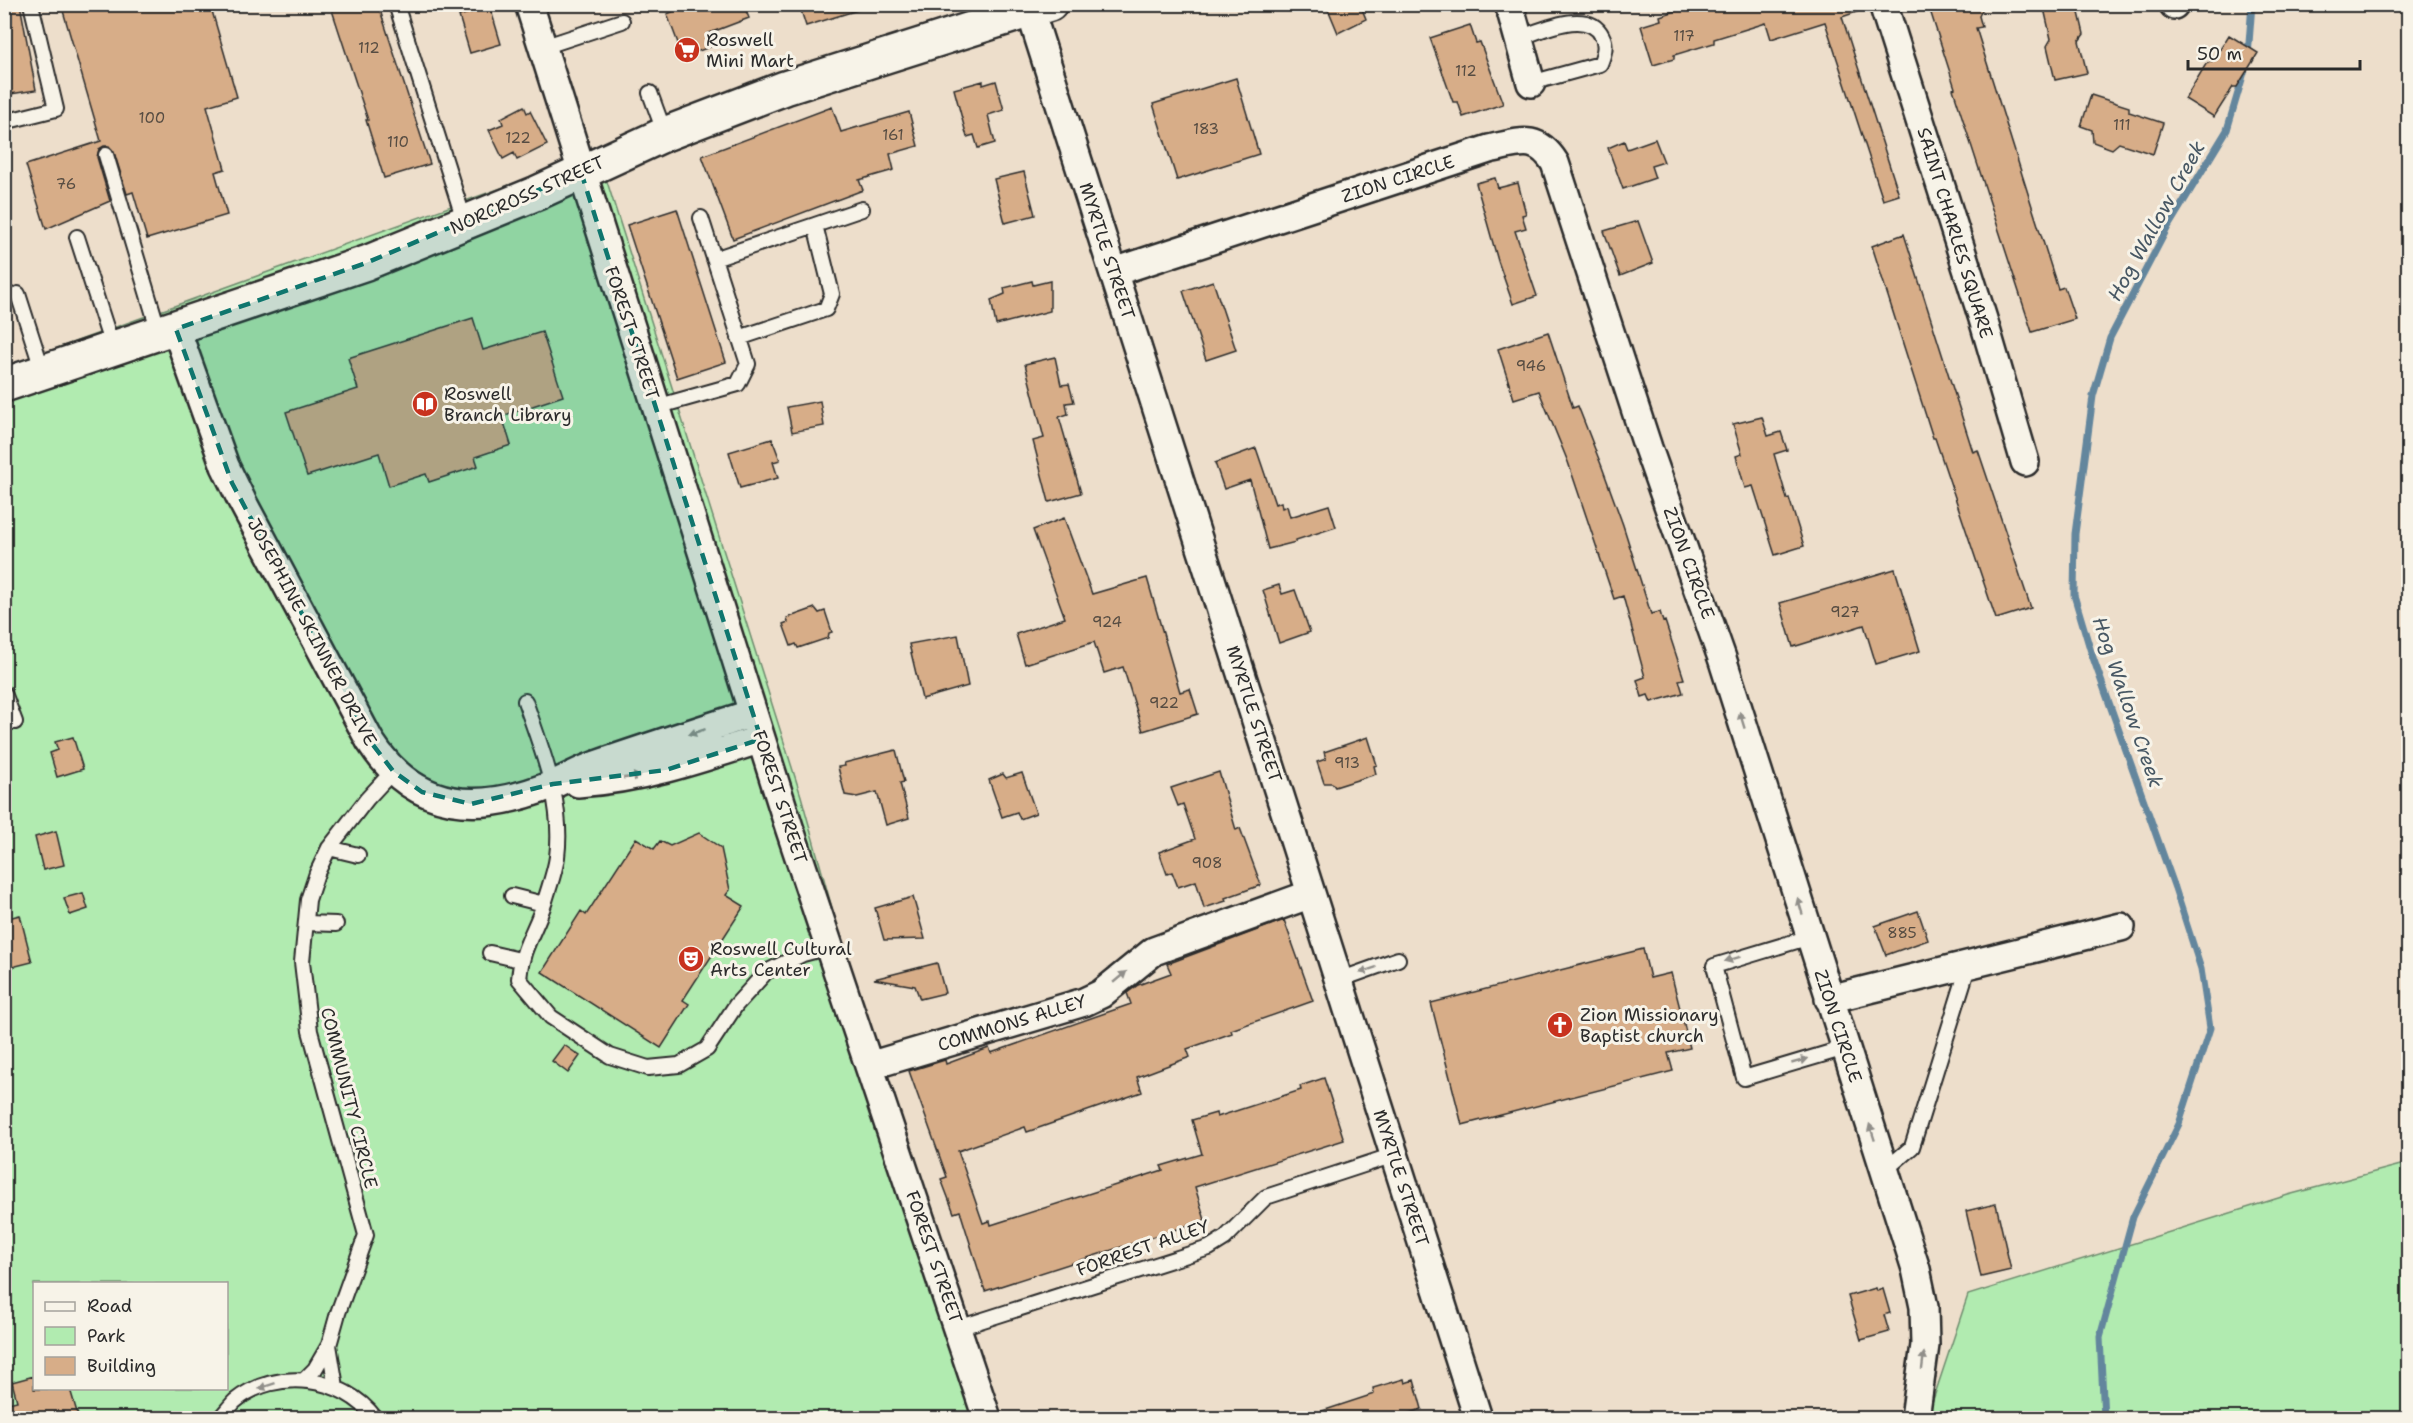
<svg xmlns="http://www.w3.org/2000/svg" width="2413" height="1423" font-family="'Shantell Sans',sans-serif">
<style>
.green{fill:#b1ebb0;stroke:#6e8b6e;stroke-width:1.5;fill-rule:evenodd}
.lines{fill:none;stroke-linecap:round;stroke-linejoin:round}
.stream{stroke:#64869d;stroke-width:7}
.building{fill:#d7ad88;stroke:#2b2b2b;stroke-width:1.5}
.lane-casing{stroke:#2b2b2b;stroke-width:18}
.street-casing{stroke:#2b2b2b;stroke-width:32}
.secondary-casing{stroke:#2b2b2b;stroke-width:38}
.lane{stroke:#f7f3e8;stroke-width:14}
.street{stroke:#f7f3e8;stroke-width:27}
.secondary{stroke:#f7f3e8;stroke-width:33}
.oneway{fill:#918f8a}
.marked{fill:#0f766e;fill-opacity:0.2;stroke:#0f766e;stroke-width:4.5;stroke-dasharray:12 8;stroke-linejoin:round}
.labels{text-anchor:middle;stroke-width:6;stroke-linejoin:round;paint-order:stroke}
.number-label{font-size:15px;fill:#564c42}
.poi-label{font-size:18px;fill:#2b2b2b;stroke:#f7f3e8;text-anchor:start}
.street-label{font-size:18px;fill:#2b2b2b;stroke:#f7f3e8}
.water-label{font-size:20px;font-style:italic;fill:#485864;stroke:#f7f3e8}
</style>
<rect width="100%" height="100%" fill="#eddecb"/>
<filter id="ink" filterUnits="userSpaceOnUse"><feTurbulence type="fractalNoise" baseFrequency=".0167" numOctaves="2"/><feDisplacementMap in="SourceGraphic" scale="12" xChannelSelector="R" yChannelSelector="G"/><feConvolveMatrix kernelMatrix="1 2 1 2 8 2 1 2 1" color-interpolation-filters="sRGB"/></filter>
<g filter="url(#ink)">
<path class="green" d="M 598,153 L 801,796 L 973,1418 L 5,1418 L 5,367 ZM 34,1284 L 226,1284 L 226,1388 L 34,1388 Z
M 2408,1163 L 2408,1418 L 1927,1418 L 1968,1295 L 2288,1195 Z"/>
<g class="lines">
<path class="stream" d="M 2248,56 L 2252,4
M 2104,1418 L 2100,1337 L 2133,1217 L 2179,1124 L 2210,1028 L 2201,969 L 2175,888 L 2091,652 L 2074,595 L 2075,534 L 2093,396 L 2110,338 L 2168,227 L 2227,130 L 2245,69"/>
</g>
<path class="building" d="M 4,4 L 20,4 L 36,90 L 4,95 Z
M 61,4 L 210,4 L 237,97 L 207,106 L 225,169 L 215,172 L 227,215 L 147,239 L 133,192 L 127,194 L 114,152 L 109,146 L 104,146 L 99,149 L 97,157 L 110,201 L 46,229 L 26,165 L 101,141 Z
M 330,4 L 378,4 L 430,164 L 384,178 L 366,120 L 368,120 Z
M 691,4 L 743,4 L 749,18 L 707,34 L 712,46 L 696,52 L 695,57 L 687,60 L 679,58 L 676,51 L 678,43 L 667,14 Z
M 799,4 L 860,4 L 861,9 L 806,26 Z
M 1326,4 L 1360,4 L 1366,19 L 1338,33 Z
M 1697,4 L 1867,4 L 1868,8 L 1842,17 L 1899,195 L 1883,200 L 1825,22 L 1771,39 L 1766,23 L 1714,39 L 1714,43 L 1674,55 L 1674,59 L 1653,65 L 1641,26 L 1661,20 L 1660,16 Z
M 1928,4 L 1985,4 L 1979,16 L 1982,27 L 1976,28 L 2058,289 L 2064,287 L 2075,319 L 2032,332 L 1953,89 L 1955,88 Z
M 2043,4 L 2077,4 L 2084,34 L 2079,41 L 2087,73 L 2055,80 L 2047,46 L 2051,39 Z
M 490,7 L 501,44 L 470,53 L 459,16 Z
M 1470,25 L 1476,43 L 1480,42 L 1503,104 L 1463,117 L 1458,102 L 1453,102 L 1430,38 Z
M 2229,35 L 2258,53 L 2237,87 L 2233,87 L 2214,117 L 2185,99 L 2206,64 L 2213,61 Z
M 1236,78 L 1259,154 L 1177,180 L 1153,104 Z
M 983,81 L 983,85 L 996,81 L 1004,110 L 988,115 L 995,143 L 978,148 L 974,135 L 967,137 L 954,89 Z
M 2091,95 L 2129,107 L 2129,112 L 2163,123 L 2153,154 L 2119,143 L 2112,149 L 2093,142 L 2092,130 L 2081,126 Z
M 524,106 L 527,113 L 530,111 L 547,145 L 517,160 L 514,153 L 503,159 L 489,130 L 503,124 L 501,118 Z
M 832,107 L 841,132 L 909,112 L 918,146 L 890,154 L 894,170 L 859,180 L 863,190 L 733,239 L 702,156 Z
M 1655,139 L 1664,162 L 1651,166 L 1655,178 L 1623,189 L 1608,148 L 1624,141 L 1627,149 Z
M 1024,172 L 1035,215 L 1005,223 L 994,179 Z
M 1495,178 L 1498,188 L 1518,183 L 1526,214 L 1522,215 L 1526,228 L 1515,231 L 1537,296 L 1513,304 L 1498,261 L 1476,183 Z
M 677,209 L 726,362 L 677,378 L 627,225 Z
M 1638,221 L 1653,263 L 1620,276 L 1604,231 Z
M 1904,234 L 1973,452 L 1978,450 L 2031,608 L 1996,619 L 1935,438 L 1933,438 L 1872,246 Z
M 1032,281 L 1033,285 L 1050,281 L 1050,311 L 996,325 L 991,300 L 1005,294 L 1004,288 Z
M 1213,281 L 1236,350 L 1206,360 L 1183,291 Z
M 473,318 L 483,350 L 542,332 L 563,396 L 502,416 L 511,445 L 475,457 L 478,466 L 429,482 L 426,474 L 389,486 L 379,453 L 307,476 L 286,412 L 358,389 L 348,358 Z
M 1548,332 L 1573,408 L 1578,406 L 1602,467 L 1623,525 L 1651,614 L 1660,612 L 1663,622 L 1665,621 L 1684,679 L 1679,680 L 1683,693 L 1651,702 L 1648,695 L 1642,697 L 1637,680 L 1645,677 L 1623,596 L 1614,599 L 1568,462 L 1539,391 L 1514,399 L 1498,349 Z
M 1055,357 L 1061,385 L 1069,384 L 1074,402 L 1066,403 L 1068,414 L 1059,417 L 1081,493 L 1049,502 L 1033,441 L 1044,438 L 1025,364 Z
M 820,401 L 824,426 L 792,432 L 787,407 Z
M 1762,417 L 1768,436 L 1781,432 L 1787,450 L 1774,454 L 1787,499 L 1789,498 L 1804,546 L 1775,555 L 1753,486 L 1745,488 L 1736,456 L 1742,454 L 1733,424 Z
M 772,439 L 780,460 L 773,462 L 778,478 L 740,488 L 729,452 Z
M 1256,448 L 1275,504 L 1281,502 L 1282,508 L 1287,506 L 1290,517 L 1329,505 L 1336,527 L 1296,540 L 1296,542 L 1268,549 L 1250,480 L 1224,489 L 1215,463 Z
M 1064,518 L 1092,594 L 1147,578 L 1180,692 L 1190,689 L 1198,714 L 1143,731 L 1123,667 L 1104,673 L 1094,642 L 1025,664 L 1016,634 L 1065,618 L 1033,530 Z
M 1895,569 L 1920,651 L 1876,664 L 1864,625 L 1793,647 L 1780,603 Z
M 1279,585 L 1282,594 L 1295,590 L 1310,632 L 1279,643 L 1263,590 Z
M 815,608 L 819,613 L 825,611 L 832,632 L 829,633 L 828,638 L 798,648 L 796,644 L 791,646 L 783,624 L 788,622 L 787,618 Z
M 958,635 L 968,686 L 922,699 L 909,644 Z
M 73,737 L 83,769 L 57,777 L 50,753 L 58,750 L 55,742 Z
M 1368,737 L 1377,765 L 1374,766 L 1376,774 L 1335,787 L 1332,783 L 1324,783 L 1317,762 L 1326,759 L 1324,752 Z
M 896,750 L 904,782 L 900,783 L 909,818 L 886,825 L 877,792 L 857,797 L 845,795 L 838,767 L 845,766 L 844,763 Z
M 1219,772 L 1236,830 L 1240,828 L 1261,885 L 1225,898 L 1226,901 L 1204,908 L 1196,881 L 1178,887 L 1172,872 L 1167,874 L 1159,852 L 1195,839 L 1183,804 L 1178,806 L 1171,788 Z
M 1022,773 L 1036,813 L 1020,819 L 1017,812 L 1002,817 L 989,780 L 1003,774 L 1006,778 Z
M 56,831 L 64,865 L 43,870 L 35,837 Z
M 699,833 L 721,848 L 730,890 L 726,895 L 744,906 L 683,1000 L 689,1004 L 661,1048 L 542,972 L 581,911 L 586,915 L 636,838 L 654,849 L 660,841 L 670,846 Z
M 83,893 L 88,909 L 70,915 L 64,898 Z
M 913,897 L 925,939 L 884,940 L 875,908 Z
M 1918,911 L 1928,940 L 1886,955 L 1875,926 Z
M 20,915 L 32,962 L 4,969 L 4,919 Z
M 1284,920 L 1313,1001 L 1231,1030 L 1232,1033 L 1187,1049 L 1190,1057 L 1137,1077 L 1142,1092 L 1027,1132 L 1025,1127 L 958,1151 L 983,1223 L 990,1221 L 991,1225 L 1163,1170 L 1161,1166 L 1202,1154 L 1192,1120 L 1216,1113 L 1217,1117 L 1301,1090 L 1300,1086 L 1324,1078 L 1344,1140 L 1195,1187 L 1205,1220 L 985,1291 L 960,1211 L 954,1213 L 941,1179 L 947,1177 L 909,1071 L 945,1060 L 946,1064 L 989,1048 L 991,1053 L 1131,1004 L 1127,993 L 1138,985 L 1171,973 L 1167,964 Z
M 1643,949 L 1650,978 L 1671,973 L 1690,1048 L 1668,1053 L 1673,1071 L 1462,1125 L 1431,1003 Z
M 937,963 L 945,993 L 920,999 L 915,986 L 874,979 Z
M 564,1045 L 580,1056 L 568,1073 L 552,1061 Z
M 1996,1204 L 2011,1270 L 1981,1277 L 1966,1211 Z
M 1876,1288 L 1877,1291 L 1883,1289 L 1890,1313 L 1884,1315 L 1889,1332 L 1861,1340 L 1848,1296 Z
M 34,1376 L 34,1389 L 70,1389 L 79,1419 L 4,1419 L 4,1404 L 17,1401 L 12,1382 Z
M 1404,1379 L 1405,1383 L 1414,1380 L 1422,1409 L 1390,1419 L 1311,1419 L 1310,1415 L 1374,1394 L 1373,1388 Z"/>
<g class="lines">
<g class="lane-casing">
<path id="lane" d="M 396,4 L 465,223
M 1519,38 C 1541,31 1588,7 1602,36 C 1607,45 1604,54 1600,64 L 1531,83
M 543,47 L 622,21
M 650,93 L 665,134
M 4,122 L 56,109 L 31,4
M 106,155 L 159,332
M 815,225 L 862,209
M 77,237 L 113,349
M 714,259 L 815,225 L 832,294 L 826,309 L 739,338
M 18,294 L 43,372
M 656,407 L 738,384 L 748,364 L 701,218
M 4,693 L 15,722
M 525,701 C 542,751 564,802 557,857 C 555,872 549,887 545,901 C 536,930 521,948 519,979 L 551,1017 L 610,1056 L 648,1068 L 679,1065 L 707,1049 L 736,1005 L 766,972 L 803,954 L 829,947
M 329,848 L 358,855
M 512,896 L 544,904
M 306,923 L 336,924
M 1810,937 L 1714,966 L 1744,1078 L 1845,1048
M 490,953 L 520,960
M 1339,980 L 1398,959
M 1885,1170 L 1912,1147 L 1969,964
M 958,1328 L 1209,1248 L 1225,1238 L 1266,1197 L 1394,1155
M 329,1345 L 336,1387
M 304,1380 L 315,1369 L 329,1345 L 338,1313 L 366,1235 L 310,1031 L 302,962 L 308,900 L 317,873 L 329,848 L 367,799 L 393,771
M 220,1418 C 225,1413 230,1406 235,1401 C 276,1367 344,1376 375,1418"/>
</g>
<g class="street-casing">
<path id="street" d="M 529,4 L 789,827 L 987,1418
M 1028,4 L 1478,1418
M 1509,4 L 1531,83
M 1883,4 L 1983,319 L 2025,462
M 2174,4 L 2174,5
M 1114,272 L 1489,149 C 1519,143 1536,133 1555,163 L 1648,448 L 1722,658 L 1916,1269 L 1924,1307 L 1925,1345 L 1915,1418
M 176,329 L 225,466 L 242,501 L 370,741 C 416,813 481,814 554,784 C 568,778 582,770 596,765 C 648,747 701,730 753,713
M 578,783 C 642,779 700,759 761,739
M 1829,999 L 2121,927
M 869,1066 L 1084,1002 L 1101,994 L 1154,951 L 1311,894"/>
</g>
<g class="secondary-casing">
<path id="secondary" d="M 4,385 L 366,263 L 537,193 L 665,134 L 785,88 L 1050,4"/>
</g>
<use href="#lane" class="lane"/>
<use href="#street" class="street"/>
<use href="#secondary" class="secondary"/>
</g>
<defs><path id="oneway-solid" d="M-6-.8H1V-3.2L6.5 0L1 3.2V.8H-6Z" transform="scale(1.5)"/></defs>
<g class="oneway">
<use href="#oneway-solid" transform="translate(1742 720) rotate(-107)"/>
<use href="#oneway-solid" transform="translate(697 732) rotate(162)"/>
<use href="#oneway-solid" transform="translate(632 777) rotate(-8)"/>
<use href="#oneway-solid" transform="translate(1800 906) rotate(-107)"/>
<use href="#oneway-solid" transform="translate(1733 959) rotate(163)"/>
<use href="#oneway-solid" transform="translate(1368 970) rotate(161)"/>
<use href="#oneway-solid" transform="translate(1120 977) rotate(-40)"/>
<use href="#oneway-solid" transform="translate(1800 1061) rotate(-16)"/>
<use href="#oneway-solid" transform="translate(1872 1132) rotate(-108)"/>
<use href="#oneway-solid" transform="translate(1923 1361) rotate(-83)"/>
<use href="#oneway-solid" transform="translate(267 1386) rotate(161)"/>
</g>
</g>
<path class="marked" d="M 581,172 L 761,739 L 666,770 L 553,784 L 471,804 L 422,792 L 393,771 L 370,741 L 232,483 L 176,329 L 366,263 Z"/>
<defs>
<g id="supermarket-disc" transform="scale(1.35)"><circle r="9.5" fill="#c8321e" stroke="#f7f3e8"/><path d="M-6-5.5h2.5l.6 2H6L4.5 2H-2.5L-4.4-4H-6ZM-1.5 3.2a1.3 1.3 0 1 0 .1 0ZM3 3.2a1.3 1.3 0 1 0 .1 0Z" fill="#fff"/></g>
<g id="library-disc" transform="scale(1.35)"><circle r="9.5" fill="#c8321e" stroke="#f7f3e8"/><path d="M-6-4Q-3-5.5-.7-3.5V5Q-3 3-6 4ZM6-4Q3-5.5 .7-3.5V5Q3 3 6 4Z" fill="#fff"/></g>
<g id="theatre-disc" transform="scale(1.35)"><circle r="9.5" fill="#c8321e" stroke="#f7f3e8"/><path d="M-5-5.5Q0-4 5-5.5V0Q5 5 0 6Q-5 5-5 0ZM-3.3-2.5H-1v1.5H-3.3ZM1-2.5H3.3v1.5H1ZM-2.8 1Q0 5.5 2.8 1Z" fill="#fff"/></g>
<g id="church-disc" transform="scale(1.35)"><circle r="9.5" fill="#c8321e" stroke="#f7f3e8"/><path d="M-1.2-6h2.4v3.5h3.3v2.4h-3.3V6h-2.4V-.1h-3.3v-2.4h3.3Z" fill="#fff"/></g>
</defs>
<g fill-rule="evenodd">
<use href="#supermarket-disc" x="687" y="50"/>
<use href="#library-disc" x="425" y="404"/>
<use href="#theatre-disc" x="691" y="959"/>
<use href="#church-disc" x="1560" y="1025"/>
</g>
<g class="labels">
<g class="number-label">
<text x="1684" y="41">117</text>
<text x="369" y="53">112</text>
<text x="1466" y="76">112</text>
<text x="152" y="123">100</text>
<text x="2122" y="130">111</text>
<text x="1206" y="134">183</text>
<text x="893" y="140">161</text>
<text x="518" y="143">122</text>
<text x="398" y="147">110</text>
<text x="66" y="189">76</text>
<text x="1531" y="371">946</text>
<text x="1845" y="617">927</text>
<text x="1107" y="627">924</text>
<text x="1164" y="708">922</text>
<text x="1347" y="768">913</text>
<text x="1207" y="868">908</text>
<text x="1902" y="938">885</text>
</g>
<g class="poi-label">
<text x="706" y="46">Roswell<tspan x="706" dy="21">Mini Mart</tspan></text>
<text x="444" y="400">Roswell<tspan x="444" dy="21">Branch Library</tspan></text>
<text x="710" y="955">Roswell Cultural<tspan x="710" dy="21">Arts Center</tspan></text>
<text x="1580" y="1021">Zion Missionary<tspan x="1580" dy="21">Baptist church</tspan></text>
</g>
<g class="street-label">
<text transform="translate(1398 179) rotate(-18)" y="6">ZION CIRCLE</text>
<text transform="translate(527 195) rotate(-24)" y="6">NORCROSS STREET</text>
<text transform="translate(1955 233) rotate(73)" y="6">SAINT CHARLES SQUARE</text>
<text transform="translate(1107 251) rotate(72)" y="6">MYRTLE STREET</text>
<text transform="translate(632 333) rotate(72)" y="6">FOREST STREET</text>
<text transform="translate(1689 563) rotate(70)" y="6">ZION CIRCLE</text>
<text transform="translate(312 632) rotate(62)" y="6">JOSEPHINE SKINNER DRIVE</text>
<text transform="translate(1254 714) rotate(72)" y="6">MYRTLE STREET</text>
<text transform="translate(780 797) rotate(72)" y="6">FOREST STREET</text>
<text transform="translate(1012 1023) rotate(-17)" y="6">COMMONS ALLEY</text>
<text transform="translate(1838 1026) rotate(72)" y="6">ZION CIRCLE</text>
<text transform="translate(349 1098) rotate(76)" y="6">COMMUNITY CIRCLE</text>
<text transform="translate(1401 1178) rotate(72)" y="6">MYRTLE STREET</text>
<text transform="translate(1143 1248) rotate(-19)" y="6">FORREST ALLEY</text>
<text transform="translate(934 1257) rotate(71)" y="6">FOREST STREET</text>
</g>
<g class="water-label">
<text transform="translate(2156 221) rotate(-61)" y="7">Hog Wallow Creek</text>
<text transform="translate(2128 702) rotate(71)" y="7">Hog Wallow Creek</text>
</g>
</g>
<rect width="2413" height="1423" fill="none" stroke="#f7f3e8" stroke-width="24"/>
<rect x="12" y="12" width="2389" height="1399" fill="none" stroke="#2b2b2b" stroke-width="2" filter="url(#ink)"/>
<rect x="33" y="1282" width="195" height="108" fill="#f7f3e8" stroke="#a5a39c" stroke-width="1.5"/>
<rect x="45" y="1302" width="30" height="9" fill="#f7f3e8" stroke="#a5a39c" stroke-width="1.5"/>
<text x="87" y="1312" font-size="18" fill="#2b2b2b">Road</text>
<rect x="45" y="1327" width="30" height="18" fill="#b1ebb0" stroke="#a5a39c" stroke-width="1.5"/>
<text x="87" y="1342" font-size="18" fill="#2b2b2b">Park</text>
<rect x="45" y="1357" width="30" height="18" fill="#d7ad88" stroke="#a5a39c" stroke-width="1.5"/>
<text x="87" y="1372" font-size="18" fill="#2b2b2b">Building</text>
<path d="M2188 60v9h172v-9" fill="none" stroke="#2b2b2b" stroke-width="3"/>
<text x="2197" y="60" font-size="18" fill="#2b2b2b" stroke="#f7f3e8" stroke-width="4.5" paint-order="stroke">50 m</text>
</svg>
